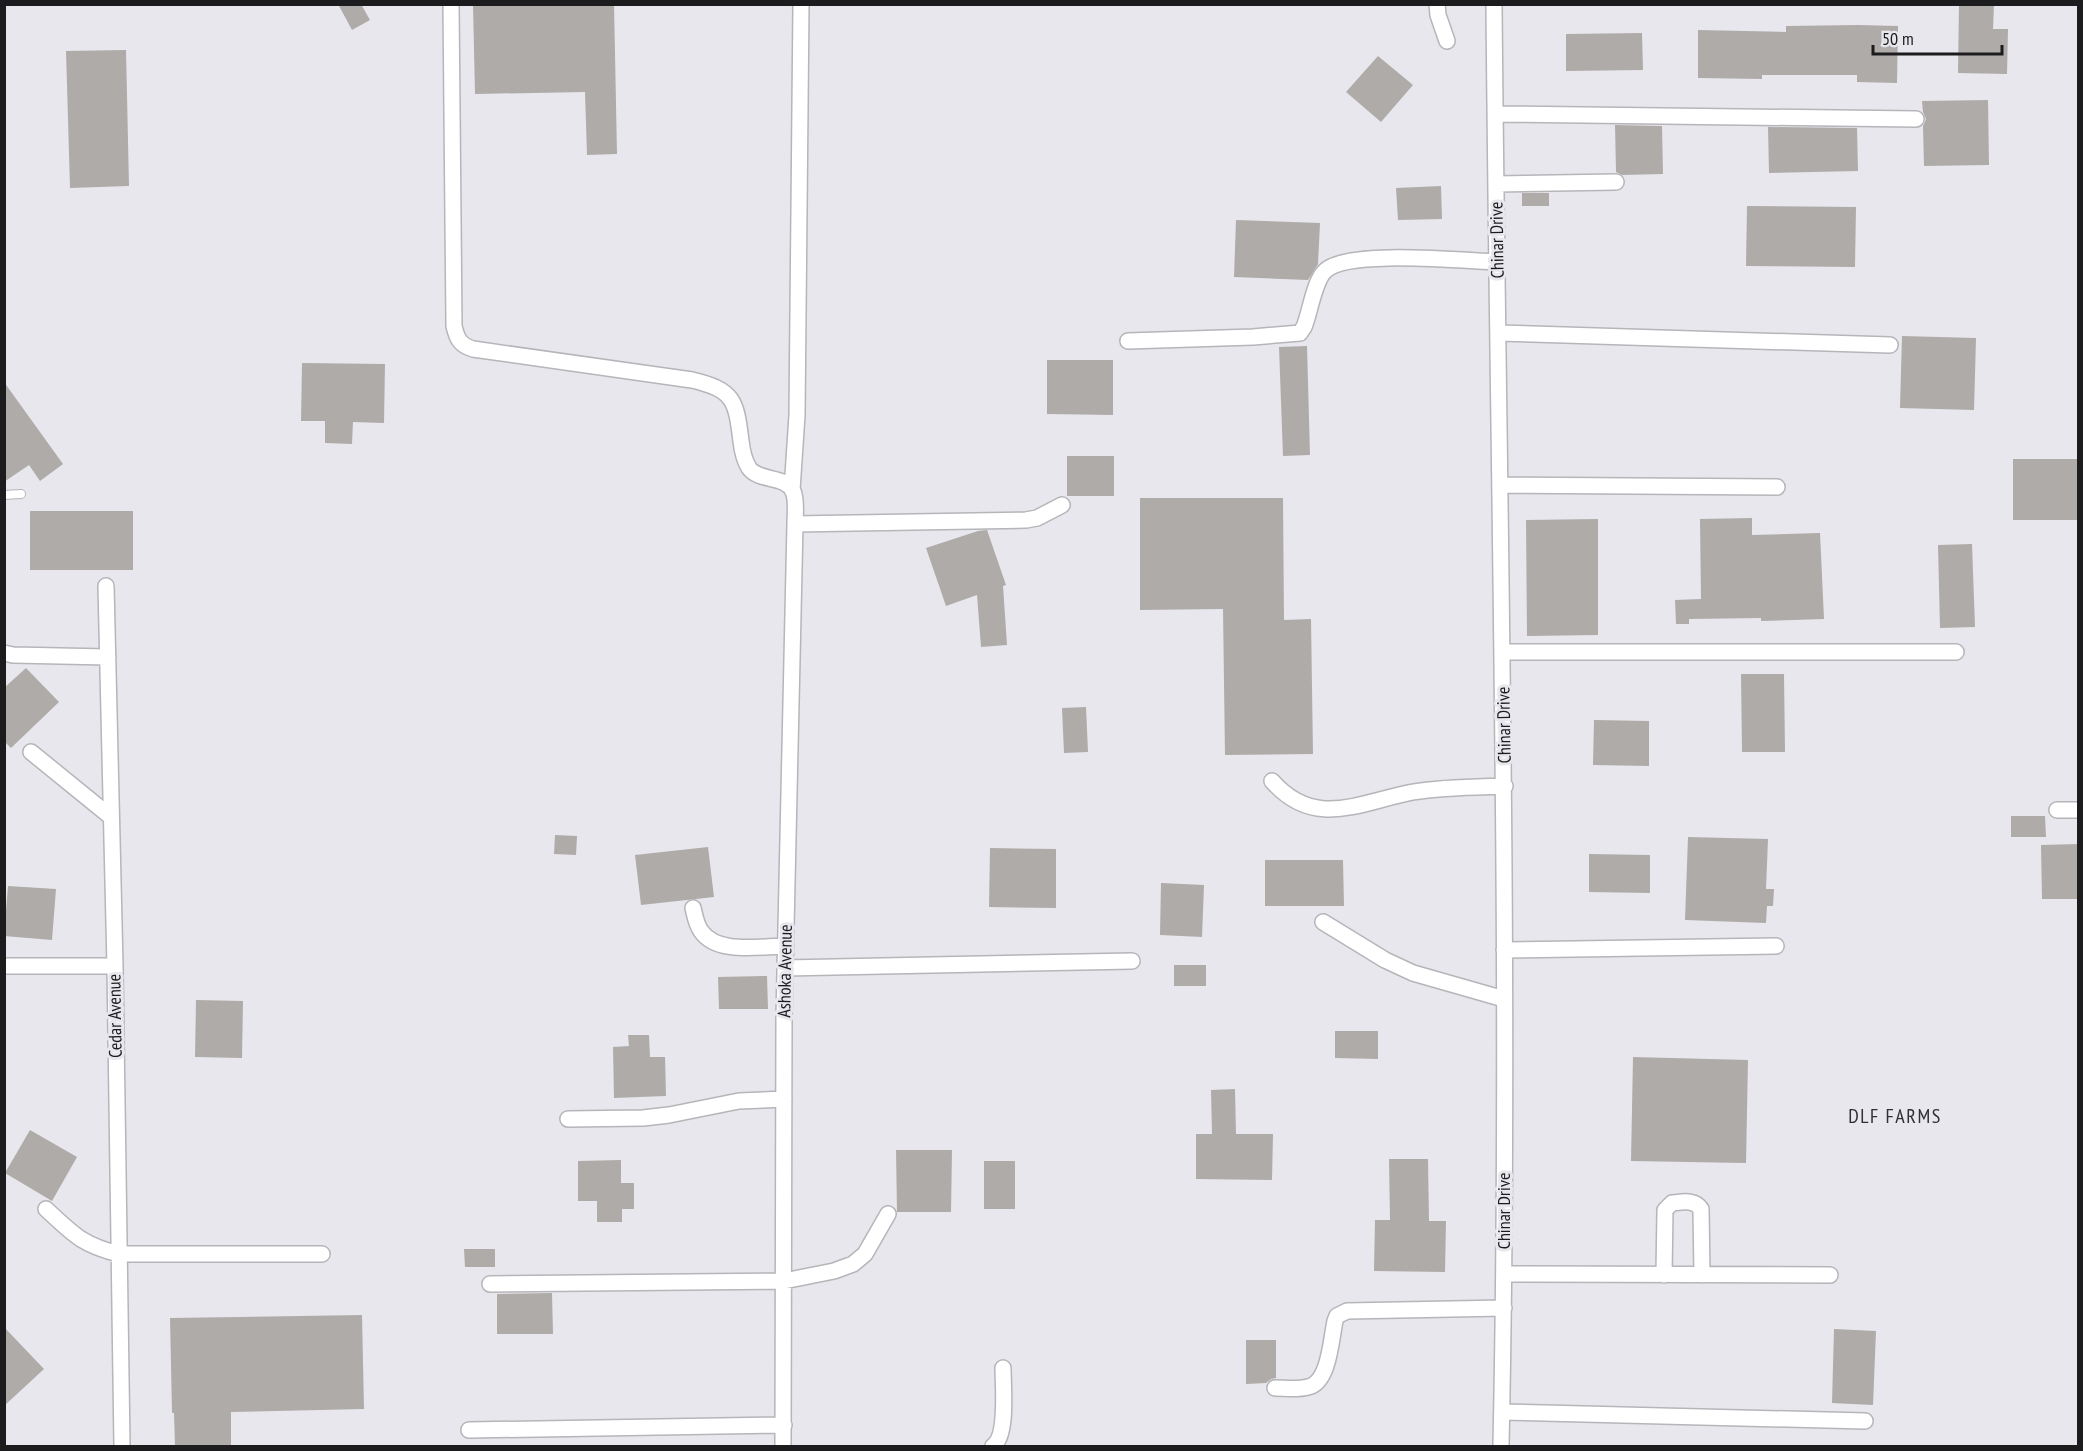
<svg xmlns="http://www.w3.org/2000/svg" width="2083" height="1451" font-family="'PT Sans Narrow',sans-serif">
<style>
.building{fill:#afaba8}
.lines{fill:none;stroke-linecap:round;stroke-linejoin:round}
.lane-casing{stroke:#b5b5ba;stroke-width:10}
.street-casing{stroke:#b5b5ba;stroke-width:18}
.lane{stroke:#fff;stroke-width:8}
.street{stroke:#fff;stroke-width:15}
.labels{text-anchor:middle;stroke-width:6;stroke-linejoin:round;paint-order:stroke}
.street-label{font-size:18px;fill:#1c1c1e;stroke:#e7e7ed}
.neighbourhood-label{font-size:20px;letter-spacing:1.5px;fill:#303034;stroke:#e7e7ed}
</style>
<rect width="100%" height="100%" fill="#e7e7ed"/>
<path class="building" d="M 338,4 L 361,4 L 370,20 L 352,30 Z
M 473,4 L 614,4 L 617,154 L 587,155 L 585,92 L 475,94 Z
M 1959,4 L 1994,4 L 1993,29 L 2008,29 L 2007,74 L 1958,73 Z
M 1858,25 L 1898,26 L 1897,83 L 1857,82 L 1857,75 L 1762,75 L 1762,79 L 1698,78 L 1698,30 L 1786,32 L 1786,26 Z
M 1642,33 L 1643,70 L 1566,71 L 1566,34 Z
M 126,50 L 129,186 L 70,188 L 66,51 Z
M 1378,56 L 1413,85 L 1381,122 L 1346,92 Z
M 1988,100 L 1989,165 L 1924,166 L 1923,126 L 1926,119 L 1923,112 L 1922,101 Z
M 1615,125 L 1662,126 L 1663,174 L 1622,175 L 1616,172 Z
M 1768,127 L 1857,128 L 1858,171 L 1769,173 Z
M 1441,186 L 1442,219 L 1398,220 L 1396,188 Z
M 1522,193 L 1549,193 L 1549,206 L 1522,206 Z
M 1747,206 L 1856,207 L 1855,267 L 1746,266 Z
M 1236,220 L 1320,223 L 1318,264 L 1308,280 L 1234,277 Z
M 1902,336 L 1976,338 L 1974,410 L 1900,408 Z
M 1307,346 L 1310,455 L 1283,456 L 1279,347 Z
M 1047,360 L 1113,360 L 1113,415 L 1047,414 Z
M 302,363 L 385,364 L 384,423 L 353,422 L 352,444 L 325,443 L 325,421 L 301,421 Z
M 4,382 L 63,464 L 40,481 L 29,465 L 4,482 Z
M 1067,456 L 1114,456 L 1114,496 L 1067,496 Z
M 2013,459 L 2079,459 L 2079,520 L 2013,520 Z
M 1140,498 L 1283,498 L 1284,620 L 1311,619 L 1313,754 L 1225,755 L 1223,609 L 1140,610 Z
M 30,511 L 133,511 L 133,570 L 30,570 Z
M 1752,518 L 1752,535 L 1820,533 L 1824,619 L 1761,621 L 1761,618 L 1689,619 L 1689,624 L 1676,624 L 1675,600 L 1701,599 L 1700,519 Z
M 1598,519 L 1598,635 L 1527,636 L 1526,520 Z
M 987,530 L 1006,585 L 1003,586 L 1007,645 L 981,647 L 977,595 L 946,606 L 926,548 L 978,531 Z
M 1972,544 L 1975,627 L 1940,628 L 1938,545 Z
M 26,668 L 59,702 L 11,748 L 4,741 L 4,688 Z
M 1741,674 L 1784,674 L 1785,752 L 1742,752 Z
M 1086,707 L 1088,752 L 1064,753 L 1062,708 Z
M 1594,720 L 1649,721 L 1649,766 L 1593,765 Z
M 2011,816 L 2045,816 L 2046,837 L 2011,837 Z
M 555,835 L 577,836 L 576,855 L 554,854 Z
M 1688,837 L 1768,839 L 1766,889 L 1774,889 L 1773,906 L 1767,906 L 1766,923 L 1685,920 Z
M 2079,844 L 2079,899 L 2042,899 L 2041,845 Z
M 708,847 L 714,897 L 641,905 L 635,855 Z
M 990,848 L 1056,849 L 1056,908 L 989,907 Z
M 1589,854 L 1650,855 L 1650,893 L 1589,892 Z
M 1265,860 L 1343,860 L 1344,906 L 1265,906 Z
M 1161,883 L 1204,885 L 1202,937 L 1160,935 Z
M 8,886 L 56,889 L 52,940 L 4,936 Z
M 1174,965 L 1206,965 L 1206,986 L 1174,986 Z
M 767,976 L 768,1009 L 719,1009 L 718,977 Z
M 196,1000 L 243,1001 L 242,1058 L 195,1057 Z
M 1335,1031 L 1378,1031 L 1378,1059 L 1335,1058 Z
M 628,1035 L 649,1035 L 650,1057 L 665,1057 L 666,1096 L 614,1098 L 613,1047 L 629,1046 Z
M 1633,1057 L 1748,1060 L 1746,1163 L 1631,1161 Z
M 1235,1089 L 1236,1134 L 1273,1134 L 1272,1180 L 1196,1179 L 1196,1134 L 1212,1134 L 1211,1090 Z
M 30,1130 L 77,1157 L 52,1201 L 5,1173 Z
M 896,1150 L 952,1150 L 951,1212 L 897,1212 Z
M 1389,1159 L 1428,1159 L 1429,1221 L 1446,1221 L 1445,1272 L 1374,1271 L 1375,1220 L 1390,1220 Z
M 621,1160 L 621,1183 L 634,1183 L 634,1209 L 622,1209 L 622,1222 L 597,1222 L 597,1201 L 578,1201 L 578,1161 Z
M 984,1161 L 1015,1161 L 1015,1209 L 984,1209 Z
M 464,1249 L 495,1249 L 495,1267 L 465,1267 Z
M 552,1293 L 553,1334 L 497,1334 L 497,1294 Z
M 362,1315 L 364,1409 L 231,1412 L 231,1446 L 175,1446 L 174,1413 L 172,1413 L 170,1318 Z
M 4,1327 L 44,1369 L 4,1406 Z
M 1834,1329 L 1876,1331 L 1873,1405 L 1832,1403 Z
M 1246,1340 L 1276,1340 L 1276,1378 L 1271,1379 L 1266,1383 L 1246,1384 Z"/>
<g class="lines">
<g class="lane-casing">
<path id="lane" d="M 4,495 L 21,494"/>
</g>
<g class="street-casing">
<path id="street" d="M 451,4 L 454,326 C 457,339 460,345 473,349 L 692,380 C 734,390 736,400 741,441 C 742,450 744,460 749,468 C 759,482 785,475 793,491 C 797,500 795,514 795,524 L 784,1017 L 783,1446
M 1437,4 L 1438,15 L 1447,41
M 1494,4 C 1498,485 1511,966 1501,1446
M 1495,114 L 1916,119
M 1496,184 L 1616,182
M 1498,333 L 1890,345
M 1128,341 L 1253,337 L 1300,333 L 1304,327 C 1310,313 1314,281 1325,271 C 1346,249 1465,261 1497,262
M 1500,485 L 1777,487
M 792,490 L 797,415 L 801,4
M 795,524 L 1026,520 L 1037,518 L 1062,505
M 106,586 L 115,966 L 122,1446
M 1503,652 L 1956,652
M 4,653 L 13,655 L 108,657
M 31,752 L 111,817
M 1272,781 C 1315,830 1360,802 1413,792 C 1443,787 1474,787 1505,786
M 2057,810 L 2078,810
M 693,908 C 695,916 696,924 701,931 C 717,955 761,946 786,946
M 1323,922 L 1385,960 L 1413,973 L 1504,999
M 1504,950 L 1776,946
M 4,966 L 115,966
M 785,968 L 1132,961
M 568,1119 L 643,1118 L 669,1115 L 739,1101 L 784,1099
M 46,1209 C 73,1234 82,1245 119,1254 L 322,1254
M 1504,1274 L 1830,1275
M 1664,1275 L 1665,1210 L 1672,1203 C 1682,1202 1695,1199 1701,1209 L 1702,1275
M 490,1284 L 784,1281 L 834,1271 L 853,1264 L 865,1254 L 888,1214
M 1275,1388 C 1285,1388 1297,1390 1308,1387 C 1329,1383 1331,1340 1335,1321 L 1337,1316 L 1347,1311 L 1504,1308
M 1502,1412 L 1865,1421
M 469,1430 L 784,1425
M 993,1446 C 1008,1436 1003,1386 1003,1368"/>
</g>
<use href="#lane" class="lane"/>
<use href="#street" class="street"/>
</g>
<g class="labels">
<g class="street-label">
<text transform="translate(1497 240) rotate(-91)" y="6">Chinar Drive</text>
<text transform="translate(1504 725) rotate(-91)" y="6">Chinar Drive</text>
<text transform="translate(785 971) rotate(-89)" y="6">Ashoka Avenue</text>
<text transform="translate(115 1016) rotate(-91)" y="6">Cedar Avenue</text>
<text transform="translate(1504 1211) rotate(-90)" y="6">Chinar Drive</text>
</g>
<g class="neighbourhood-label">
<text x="1895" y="1123">DLF FARMS</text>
</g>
</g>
<rect width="2083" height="1451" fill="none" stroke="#1c1c1e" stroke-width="12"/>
<path d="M1873 45v9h129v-9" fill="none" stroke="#1c1c1e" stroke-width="3"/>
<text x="1882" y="45" font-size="18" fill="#1c1c1e" stroke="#e7e7ed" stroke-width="4.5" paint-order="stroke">50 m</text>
</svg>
